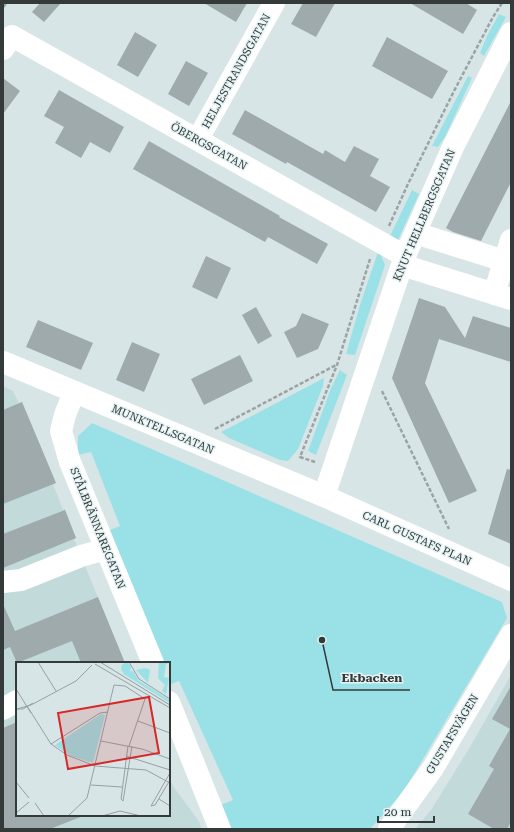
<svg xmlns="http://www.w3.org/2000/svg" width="514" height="832" font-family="'Roboto Serif',serif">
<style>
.built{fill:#c3dadb}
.green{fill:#9ae1e7}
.building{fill:#9eaaab}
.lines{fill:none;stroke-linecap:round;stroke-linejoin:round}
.path{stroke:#9aa4a5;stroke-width:2.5;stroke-dasharray:4 2;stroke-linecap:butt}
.minor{stroke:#fff;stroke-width:22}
.labels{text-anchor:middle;stroke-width:3;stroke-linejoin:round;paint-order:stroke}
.street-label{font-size:11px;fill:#343939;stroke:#e5f3f4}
.inset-road{fill:none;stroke:#96a0a1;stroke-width:1}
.view{fill:#d62828;fill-opacity:0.15;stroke:#d62828;stroke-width:2}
.inset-edge{fill:none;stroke:#343939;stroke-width:2}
.leader{fill:none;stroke:#343939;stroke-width:1.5}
.callout-dot{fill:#343939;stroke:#e5f3f4;stroke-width:1.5}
.callout-label{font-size:12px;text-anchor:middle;font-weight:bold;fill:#343939;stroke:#e5f3f4;stroke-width:3;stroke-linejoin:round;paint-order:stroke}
</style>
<rect width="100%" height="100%" fill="#d8e5e6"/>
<path class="built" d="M 3,386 L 13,391 L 19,403 L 22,402 L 56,483 L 53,484 L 63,510 L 65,509 L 76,538 L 74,539 L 125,663 L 17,663 L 17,815 L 169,815 L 169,775 L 173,786 L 198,820 L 202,829 L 3,829 Z
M 511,675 L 511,829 L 415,829 L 431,810 L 470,747 Z"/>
<path class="green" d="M 499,14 L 506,17 L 484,56 L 480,53 L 487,36 Z
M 468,76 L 472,78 L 445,137 L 438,147 L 432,146 Z
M 412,190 L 419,194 L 398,240 L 390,236 Z
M 378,252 L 380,253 L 385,265 L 355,355 L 346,354 L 360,305 Z
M 340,370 L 347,375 L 316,455 L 308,451 L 331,388 Z
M 324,378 L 323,386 L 298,449 L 288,461 L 280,460 L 229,438 L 221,432 Z
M 92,423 L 502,602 L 507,618 L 404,791 L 370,829 L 231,829 L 221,805 L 233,800 L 179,681 L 169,685 L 169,663 L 160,663 L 107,531 L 120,526 L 91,452 L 78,455 L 78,436 Z"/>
<path class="building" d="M 40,3 L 61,3 L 44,22 L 32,12 Z
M 204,3 L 247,3 L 236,22 Z
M 303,3 L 335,3 L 316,37 L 291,24 Z
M 410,3 L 466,3 L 477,10 L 463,34 Z
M 135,32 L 157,45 L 138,77 L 117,65 Z
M 387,37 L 448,71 L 432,99 L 372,66 Z
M 186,61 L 208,73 L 189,106 L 168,94 Z
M 3,78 L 20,91 L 3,114 Z
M 59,90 L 124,127 L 110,153 L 90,142 L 81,158 L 55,143 L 64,127 L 44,116 Z
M 511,101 L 511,182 L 481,241 L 453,232 L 446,228 Z
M 245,110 L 323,154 L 325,150 L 345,162 L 354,146 L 379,159 L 370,176 L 390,187 L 376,212 L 287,162 L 286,164 L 232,134 Z
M 149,141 L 280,216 L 279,217 L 328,244 L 317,264 L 268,237 L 265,242 L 133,169 Z
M 206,256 L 231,268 L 217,299 L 192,287 Z
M 419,298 L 445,307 L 465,338 L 473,316 L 511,328 L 511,362 L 439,339 L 425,383 L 477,491 L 449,503 L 392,378 Z
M 256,307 L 272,336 L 258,344 L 242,315 Z
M 302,313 L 329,324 L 318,349 L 297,358 L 284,332 L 296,326 Z
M 38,320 L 93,343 L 81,370 L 26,347 Z
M 132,342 L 160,354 L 144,392 L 116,380 Z
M 240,355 L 253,381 L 204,405 L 191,379 Z
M 22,402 L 56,483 L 3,504 L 3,410 Z
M 507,469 L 511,470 L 511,544 L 488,534 Z
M 65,510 L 76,538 L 3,568 L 3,534 Z
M 98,597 L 125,663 L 81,663 L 72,641 L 17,663 L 10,647 L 3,650 L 3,604 L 15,631 Z
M 511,686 L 511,822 L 507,829 L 494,829 L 468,814 L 494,769 L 489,766 L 510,729 L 492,719 Z
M 17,722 L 17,815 L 83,816 L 50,829 L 3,829 L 3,728 Z"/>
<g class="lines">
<path class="path" d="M 3,7 L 7,3
M 389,226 L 407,186 L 454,91 L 493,17 L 502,3
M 382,391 L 449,529
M 215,429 L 336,365
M 315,462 L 300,457 L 337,365 L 370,259"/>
<path class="minor" d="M 3,49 L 12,36 L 405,256
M 198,139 L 274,3
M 415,233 L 511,263
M 402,265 L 511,299
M 494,294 L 511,240
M 3,362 L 324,496 L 511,580
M 74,392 L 65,415 L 61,431 L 70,462 L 153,663
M 324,496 L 405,256 L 453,147 L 511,33
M 3,582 L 21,580 L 81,556 L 106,549
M 169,702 L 220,829
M 3,709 L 17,701
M 389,829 L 433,768 L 511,635"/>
</g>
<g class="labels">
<g class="street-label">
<text transform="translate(236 71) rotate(-61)" y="4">HELJESTRANDSGATAN</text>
<text transform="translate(209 146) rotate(29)" y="4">ÖBERGSGATAN</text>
<text transform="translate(424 215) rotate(-67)" y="4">KNUT HELLBERGSGATAN</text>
<text transform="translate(163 429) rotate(23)" y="4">MUNKTELLSGATAN</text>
<text transform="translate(98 528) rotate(68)" y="4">STÅLBRÄNNAREGATAN</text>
<text transform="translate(417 538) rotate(24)" y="4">CARL GUSTAFS PLAN</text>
<text transform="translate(452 734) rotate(-59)" y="4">GUSTAFSVÄGEN</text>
</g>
</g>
<g transform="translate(16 662)">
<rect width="154" height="154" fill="#d8e5e6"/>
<path d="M 143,0 L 154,1 L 150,2 L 148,15 L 153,16 L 150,32 L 146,29 L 149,23 L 142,16 ZM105 6a5 5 0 1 1 10 0a5 5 0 1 1-10 0ZM 129,6 L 134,8 L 132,21 L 120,8 ZM 117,9 L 123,19 L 154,38 L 154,41 L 106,11 ZM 85,52 L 89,53 L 77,101 L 55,94 L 39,83 Z" fill="#9ae1e7"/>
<path class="inset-road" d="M 22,0 L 40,29M 84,0 L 154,43M 113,0 L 123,17 L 154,37M 79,2 L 154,46M 0,27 L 15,51M 11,44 L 35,82 L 51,93 L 79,104 L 130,108 L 154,121M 0,47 L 7,47 L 17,41M 1,47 L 15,43 L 60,19 L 76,3M 122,59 L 154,71M 85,79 L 126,87 L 154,97M 35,82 L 84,51 L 92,50M 112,84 L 105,137 L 107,139 L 116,84M 110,94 L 154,108M 154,111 L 135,144 L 139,143 L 154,118M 0,120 L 13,136M 75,123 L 106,125M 143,137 L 154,144M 19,141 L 28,154M 0,151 L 13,140M 52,154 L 71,136 L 98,23 L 109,24 L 129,37 L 113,84M 86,154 L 104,149 L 125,154"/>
<path class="view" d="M 133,35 L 143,91 L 52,107 L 42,51 Z"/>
<rect width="154" height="154" class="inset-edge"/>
</g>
<path class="leader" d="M322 640L333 690H410"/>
<circle class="callout-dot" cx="322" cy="640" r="4"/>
<g class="callout-label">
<text x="372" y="682">Ekbacken</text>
</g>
<rect width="514" height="832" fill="none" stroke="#343939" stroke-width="8"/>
<path d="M378 816v6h56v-6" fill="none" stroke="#343939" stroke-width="2"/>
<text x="384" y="816" font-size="12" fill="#343939" stroke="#e5f3f4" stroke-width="3" paint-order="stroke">20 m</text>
</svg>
